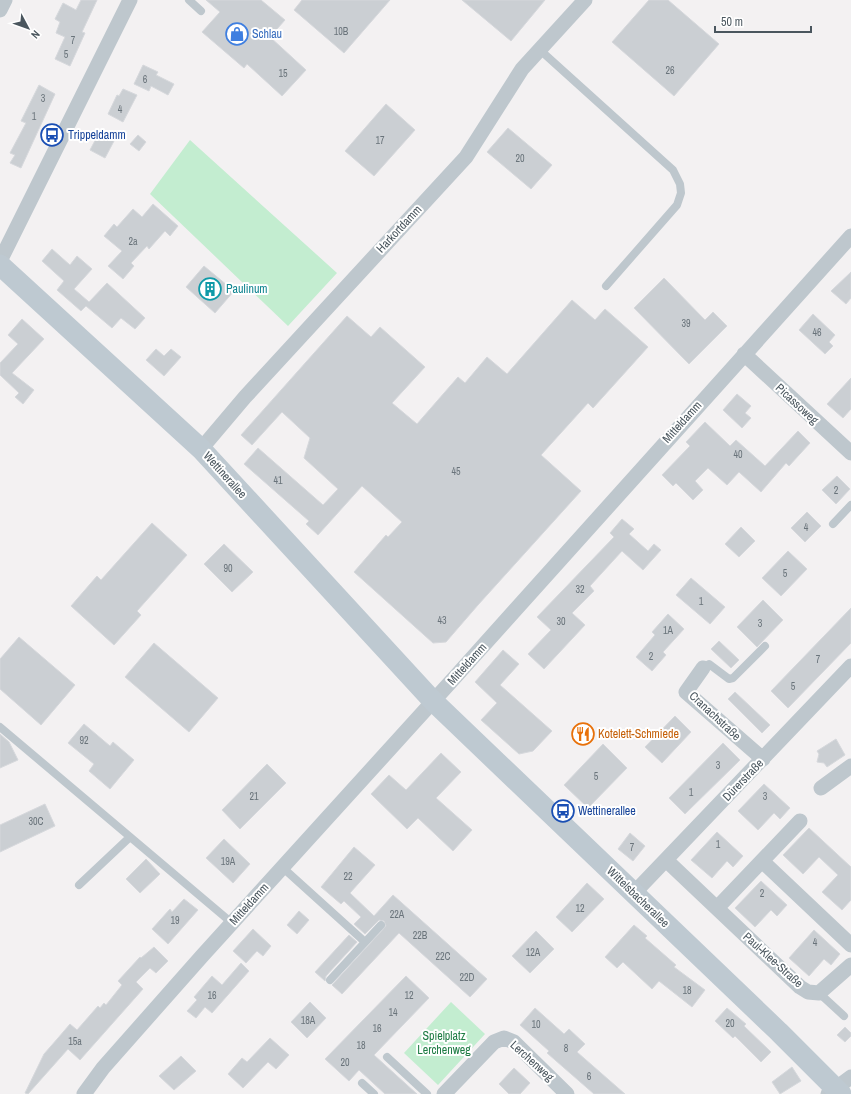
<svg xmlns="http://www.w3.org/2000/svg" width="851" height="1094" font-family="'Archivo Narrow',sans-serif">
<style>
.green{fill:#c3edd0}
.building{fill:#cbcfd3;stroke:#d6d8dc}
.lines{fill:none;stroke-linecap:round;stroke-linejoin:round}
.lane{stroke:#bec7cd;stroke-width:8}
.street{stroke:#bec7cd;stroke-width:15}
.secondary{stroke:#bec9d1;stroke-width:21}
.labels{text-anchor:middle;stroke-width:4;stroke-linejoin:round;paint-order:stroke}
.number-label{font-size:10px;fill:#6a747b}
.shop-label{font-size:12px;fill:#366cbe;stroke:#fff;text-anchor:start}
.transit-label{font-size:12px;fill:#164399;stroke:#fff;text-anchor:start}
.street-label{font-size:12px;fill:#4a565e;stroke:#fff}
.culture-label{font-size:12px;fill:#0d838f;stroke:#fff;text-anchor:start}
.food-label{font-size:12px;fill:#c56008;stroke:#fff;text-anchor:start}
.park-label{font-size:12px;fill:#1e7c44;stroke:#fff}
</style>
<rect width="100%" height="100%" fill="#f3f1f2"/>
<path class="green" d="M 190,140 L 337,273 L 288,326 L 150,194 Z
M 451,1002 L 485,1034 L 438,1085 L 404,1053 Z"/>
<path class="building" d="M 81,0 L 97,0 L 82,32 L 85,33 L 70,66 L 55,59 L 65,37 L 56,33 L 60,22 L 55,19 L 63,3 L 76,10 Z
M 206,0 L 261,0 L 285,20 L 270,37 L 306,70 L 282,96 L 247,64 L 244,68 L 202,32 L 220,12 Z
M 302,0 L 390,0 L 344,53 L 294,10 Z
M 462,0 L 545,0 L 511,41 Z
M 649,0 L 668,0 L 719,44 L 674,96 L 612,42 Z
M 143,65 L 158,72 L 156,75 L 174,84 L 168,95 L 151,86 L 149,91 L 134,84 Z
M 39,85 L 55,94 L 21,168 L 10,163 L 15,155 L 10,153 L 26,123 L 21,121 Z
M 123,89 L 137,95 L 123,122 L 108,114 L 117,95 L 119,96 Z
M 386,104 L 415,130 L 374,176 L 345,151 Z
M 508,128 L 552,165 L 531,189 L 487,152 Z
M 99,133 L 114,141 L 105,158 L 90,150 Z
M 138,135 L 146,142 L 139,151 L 130,144 Z
M 153,204 L 178,226 L 170,236 L 165,231 L 149,249 L 147,246 L 131,263 L 134,266 L 123,279 L 108,266 L 122,251 L 104,236 L 114,224 L 117,227 L 133,209 L 142,217 Z
M 52,249 L 70,265 L 77,256 L 92,269 L 74,289 L 89,302 L 107,283 L 145,318 L 135,329 L 121,318 L 112,328 L 86,306 L 81,311 L 57,290 L 64,281 L 42,261 Z
M 204,266 L 234,291 L 215,313 L 186,287 Z
M 851,272 L 851,298 L 846,304 L 831,291 Z
M 664,278 L 705,320 L 713,312 L 727,326 L 689,364 L 634,308 Z
M 572,300 L 595,320 L 605,309 L 648,347 L 593,408 L 588,403 L 541,455 L 581,491 L 478,605 L 446,642 L 433,643 L 354,572 L 386,535 L 388,537 L 402,522 L 362,486 L 318,535 L 306,524 L 309,521 L 244,464 L 258,448 L 323,505 L 338,489 L 304,458 L 310,438 L 282,412 L 252,445 L 241,435 L 347,316 L 371,337 L 380,327 L 425,367 L 392,403 L 417,424 L 458,377 L 465,383 L 487,357 L 507,374 Z
M 813,314 L 835,335 L 829,342 L 833,346 L 825,354 L 799,330 Z
M 22,319 L 44,339 L 12,373 L 34,390 L 23,404 L 15,397 L 19,393 L 0,375 L 0,363 L 18,344 L 8,335 Z
M 156,349 L 164,356 L 171,349 L 181,357 L 164,376 L 146,360 Z
M 851,378 L 851,409 L 843,418 L 827,404 Z
M 737,394 L 751,406 L 745,413 L 751,418 L 742,428 L 723,410 Z
M 705,422 L 730,446 L 736,440 L 765,466 L 798,431 L 810,443 L 789,466 L 786,463 L 761,492 L 739,472 L 727,485 L 708,468 L 695,481 L 703,490 L 693,500 L 676,483 L 673,486 L 662,475 L 690,446 L 686,442 Z
M 837,476 L 850,489 L 836,504 L 822,490 Z
M 807,512 L 821,526 L 805,542 L 791,528 Z
M 622,519 L 634,529 L 629,534 L 648,551 L 654,544 L 661,550 L 643,570 L 622,551 L 590,586 L 594,591 L 572,613 L 585,625 L 544,669 L 528,654 L 551,630 L 537,617 L 614,537 L 610,533 Z
M 152,523 L 187,555 L 137,611 L 141,615 L 114,645 L 71,606 L 97,576 L 101,580 Z
M 741,527 L 755,541 L 739,557 L 725,544 Z
M 224,544 L 253,572 L 232,592 L 204,564 Z
M 788,551 L 807,569 L 781,596 L 762,578 Z
M 691,578 L 725,607 L 710,624 L 676,595 Z
M 763,600 L 783,620 L 757,647 L 737,627 Z
M 851,608 L 851,643 L 788,708 L 771,691 Z
M 668,614 L 684,629 L 663,652 L 666,655 L 652,671 L 636,657 L 655,635 L 652,632 Z
M 19,637 L 75,685 L 41,725 L 0,689 L 0,659 Z
M 719,641 L 739,660 L 731,668 L 711,649 Z
M 154,643 L 218,698 L 189,732 L 125,677 Z
M 503,650 L 519,664 L 500,685 L 552,731 L 533,751 L 519,754 L 481,720 L 497,703 L 475,682 Z
M 735,692 L 770,725 L 762,733 L 728,699 Z
M 675,716 L 691,732 L 662,763 L 645,747 Z
M 84,724 L 110,746 L 113,742 L 134,760 L 110,789 L 89,771 L 94,764 L 68,743 Z
M 0,734 L 9,742 L 18,760 L 0,768 Z
M 836,739 L 845,755 L 827,767 L 824,763 L 817,762 L 819,754 L 817,751 Z
M 723,743 L 740,760 L 685,814 L 669,798 Z
M 603,744 L 627,768 L 588,808 L 564,785 Z
M 441,753 L 461,772 L 436,798 L 472,830 L 453,851 L 418,818 L 407,829 L 371,794 L 389,775 L 406,790 Z
M 267,764 L 286,783 L 240,829 L 222,810 Z
M 764,784 L 790,808 L 780,819 L 774,813 L 758,830 L 738,811 Z
M 45,804 L 55,826 L 0,852 L 0,825 Z
M 809,828 L 851,867 L 851,900 L 842,910 L 822,892 L 838,875 L 819,857 L 803,874 L 783,855 Z
M 717,832 L 743,856 L 733,867 L 727,861 L 712,878 L 691,860 Z
M 630,833 L 645,846 L 633,861 L 618,849 Z
M 224,839 L 250,864 L 233,883 L 206,858 Z
M 354,847 L 375,865 L 350,893 L 374,916 L 393,895 L 487,979 L 470,997 L 399,933 L 342,994 L 332,985 L 386,926 L 384,921 L 379,920 L 365,934 L 354,924 L 361,917 L 344,901 L 341,904 L 321,887 Z
M 146,859 L 160,874 L 140,893 L 126,879 Z
M 761,881 L 787,905 L 777,916 L 771,910 L 755,927 L 735,908 Z
M 587,883 L 604,899 L 572,932 L 556,917 Z
M 184,899 L 198,910 L 168,944 L 152,929 L 170,909 L 172,912 Z
M 299,911 L 309,920 L 297,934 L 287,925 Z
M 634,925 L 647,936 L 645,938 L 676,965 L 674,967 L 705,990 L 692,1007 L 659,981 L 652,989 L 623,962 L 617,968 L 605,957 Z
M 253,929 L 271,946 L 263,956 L 257,951 L 246,963 L 233,951 Z
M 814,930 L 840,954 L 831,965 L 824,959 L 809,976 L 789,958 Z
M 536,931 L 554,949 L 530,973 L 512,956 Z
M 349,935 L 357,942 L 326,976 L 325,981 L 315,972 Z
M 154,947 L 168,961 L 156,973 L 150,968 L 136,982 L 143,989 L 80,1060 L 68,1049 L 28,1094 L 25,1093 L 44,1054 L 58,1038 L 70,1024 L 77,1030 L 98,1006 L 100,1008 L 104,1003 L 106,1005 L 122,985 L 118,981 L 140,957 L 141,958 Z
M 241,963 L 249,971 L 212,1013 L 205,1007 L 196,1018 L 187,1011 L 197,1000 L 194,997 L 212,976 L 222,985 Z
M 406,976 L 429,998 L 374,1055 L 417,1094 L 385,1094 L 359,1070 L 349,1081 L 325,1059 Z
M 310,1002 L 326,1018 L 307,1038 L 291,1022 Z
M 535,1008 L 564,1034 L 569,1029 L 585,1044 L 577,1052 L 625,1094 L 594,1094 L 547,1053 L 549,1051 L 520,1025 Z
M 727,1008 L 746,1024 L 744,1026 L 771,1052 L 761,1062 L 735,1036 L 733,1038 L 715,1021 Z
M 845,1027 L 851,1033 L 851,1036 L 845,1042 L 837,1035 Z
M 270,1038 L 289,1055 L 276,1069 L 268,1062 L 243,1088 L 228,1074 L 242,1058 L 247,1062 Z
M 181,1056 L 196,1071 L 174,1090 L 159,1076 Z
M 792,1067 L 801,1081 L 780,1094 L 772,1082 Z
M 514,1068 L 530,1083 L 520,1094 L 509,1094 L 499,1084 Z"/>
<g class="lines">
<path class="lane" d="M 189,0 L 201,11
M 540,50 L 673,170 L 680,184 L 681,193 L 677,205 L 606,286
M 833,524 L 851,505
M 703,668 L 709,664 L 729,679 L 733,678 L 765,646
M 0,727 L 232,923
M 282,867 L 365,942
M 79,885 L 130,837
M 330,980 L 381,925
M 819,993 L 844,1016
M 387,1057 L 427,1094
M 362,1083 L 374,1094"/>
<path class="street" d="M 0,10 L 5,0
M 0,261 L 130,0
M 744,354 L 851,453
M 201,449 L 245,397 L 466,157 L 522,69 L 585,0
M 703,668 L 686,692 L 763,759
M 821,788 L 851,766
M 666,860 L 800,987 L 808,992 L 819,993 L 851,965
M 762,861 L 851,945
M 634,893 L 851,666
M 717,908 L 800,821
M 84,1094 L 103,1068 L 202,956 L 456,676 L 851,236
M 444,1094 L 494,1042 L 504,1038 L 514,1042 L 567,1094
M 828,1094 L 851,1077"/>
<path class="secondary" d="M 0,265 L 201,449 L 433,701 L 779,1032 L 841,1094"/>
</g>
<defs>
<g id="shop-ring" transform="scale(1.15)"><circle r="9.5" fill="#fff" stroke="#3f7fe0" stroke-width="1.5"/><path d="M-5-2.5h2.3a2.7 3.5 0 0 1 5.4 0H5L5.5 6h-11ZM-1.5-2.5h3a1.5 2.3 0 0 0-3 0Z" fill="#3f7fe0"/></g>
<g id="bus-ring" transform="scale(1.15)"><circle r="9.5" fill="#fff" stroke="#1a4fb4" stroke-width="1.5"/><path d="M-5-6H5V4H4V6H2V4H-2V6H-4V4H-5ZM-3.5-4V0h7V-4ZM-3.5 1.2v1.5H-2V1.2ZM2 1.2v1.5H3.5V1.2Z" fill="#1a4fb4"/></g>
<g id="building-ring" transform="scale(1.15)"><circle r="9.5" fill="#fff" stroke="#0f9aa8" stroke-width="1.5"/><path d="M-4-6H4V6H1V3H-1V6H-4ZM-2.5-4.3h1.7v1.8h-1.7ZM.8-4.3h1.7v1.8H.8ZM-2.5-1h1.7V.8h-1.7ZM.8-1h1.7V.8H.8Z" fill="#0f9aa8"/></g>
<g id="restaurant-ring" transform="scale(1.15)"><circle r="9.5" fill="#fff" stroke="#e8710a" stroke-width="1.5"/><path d="M-5-6h1v4h1v-4h1v4h1v-4h1v5L-1.5 .5V6h-2V.5L-5-1ZM5-6V6H3V1.5H1.5Q1.5-4 5-6Z" fill="#e8710a"/></g>
</defs>
<g fill-rule="evenodd">
<use href="#shop-ring" x="237" y="34"/>
<use href="#bus-ring" x="52" y="135"/>
<use href="#building-ring" x="210" y="289"/>
<use href="#restaurant-ring" x="583" y="734"/>
<use href="#bus-ring" x="563" y="811"/>
</g>
<g class="labels">
<g class="number-label">
<text x="341" y="35">10B</text>
<text x="73" y="44">7</text>
<text x="66" y="58">5</text>
<text x="670" y="74">26</text>
<text x="283" y="77">15</text>
<text x="145" y="83">6</text>
<text x="43" y="102">3</text>
<text x="120" y="113">4</text>
<text x="34" y="120">1</text>
<text x="380" y="144">17</text>
<text x="520" y="162">20</text>
<text x="133" y="245">2a</text>
<text x="686" y="327">39</text>
<text x="817" y="336">46</text>
<text x="738" y="458">40</text>
<text x="456" y="475">45</text>
<text x="278" y="484">41</text>
<text x="836" y="494">2</text>
<text x="806" y="531">4</text>
<text x="228" y="572">90</text>
<text x="785" y="577">5</text>
<text x="580" y="593">32</text>
<text x="701" y="605">1</text>
<text x="442" y="624">43</text>
<text x="561" y="625">30</text>
<text x="760" y="627">3</text>
<text x="668" y="634">1A</text>
<text x="651" y="660">2</text>
<text x="818" y="663">7</text>
<text x="793" y="690">5</text>
<text x="84" y="744">92</text>
<text x="718" y="769">3</text>
<text x="596" y="780">5</text>
<text x="691" y="796">1</text>
<text x="254" y="800">21</text>
<text x="765" y="800">3</text>
<text x="36" y="825">30C</text>
<text x="718" y="848">1</text>
<text x="632" y="851">7</text>
<text x="228" y="865">19A</text>
<text x="348" y="880">22</text>
<text x="762" y="897">2</text>
<text x="580" y="912">12</text>
<text x="397" y="918">22A</text>
<text x="175" y="924">19</text>
<text x="420" y="939">22B</text>
<text x="815" y="946">4</text>
<text x="533" y="956">12A</text>
<text x="443" y="960">22C</text>
<text x="467" y="981">22D</text>
<text x="687" y="994">18</text>
<text x="212" y="999">16</text>
<text x="409" y="999">12</text>
<text x="393" y="1016">14</text>
<text x="308" y="1024">18A</text>
<text x="730" y="1027">20</text>
<text x="536" y="1028">10</text>
<text x="377" y="1032">16</text>
<text x="75" y="1045">15a</text>
<text x="361" y="1049">18</text>
<text x="566" y="1052">8</text>
<text x="345" y="1066">20</text>
<text x="589" y="1080">6</text>
</g>
<g class="shop-label">
<text x="252" y="38">Schlau</text>
</g>
<g class="transit-label">
<text x="68" y="139">Trippeldamm</text>
<text x="578" y="815">Wettinerallee</text>
</g>
<g class="street-label">
<text transform="translate(399 229) rotate(-47)" y="4">Harkortdamm</text>
<text transform="translate(797 404) rotate(43)" y="4">Picassoweg</text>
<text transform="translate(682 422) rotate(-48)" y="4">Mitteldamm</text>
<text transform="translate(225 475) rotate(48)" y="4">Wettinerallee</text>
<text transform="translate(467 664) rotate(-48)" y="4">Mitteldamm</text>
<text transform="translate(715 716) rotate(43)" y="4">Cranachstraße</text>
<text transform="translate(743 780) rotate(-46)" y="4">Dürerstraße</text>
<text transform="translate(638 897) rotate(44)" y="4">Wittelsbacherallee</text>
<text transform="translate(249 904) rotate(-48)" y="4">Mitteldamm</text>
<text transform="translate(773 960) rotate(42)" y="4">Paul-Klee-Straße</text>
<text transform="translate(532 1061) rotate(42)" y="4">Lerchenweg</text>
</g>
<g class="culture-label">
<text x="226" y="293">Paulinum</text>
</g>
<g class="food-label">
<text x="598" y="738">Kotelett-Schmiede</text>
</g>
<g class="park-label">
<text x="444" y="1040">Spielplatz<tspan x="444" dy="14">Lerchenweg</tspan></text>
</g>
</g>
<g transform="translate(28 28) rotate(131)" stroke="#ffffff" stroke-width="3" paint-order="stroke">
<path d="M0-3L7 15L0 10L-7 15Z" fill="#4a565e"/>
<text y="-6" font-size="11" font-weight="bold" text-anchor="middle" fill="#4a565e">N</text>
</g>
<path d="M715 26v6h96v-6" fill="none" stroke="#4a565e" stroke-width="2"/>
<text x="721" y="26" font-size="12" fill="#4a565e" stroke="#ffffff" stroke-width="3" paint-order="stroke">50 m</text>
</svg>
